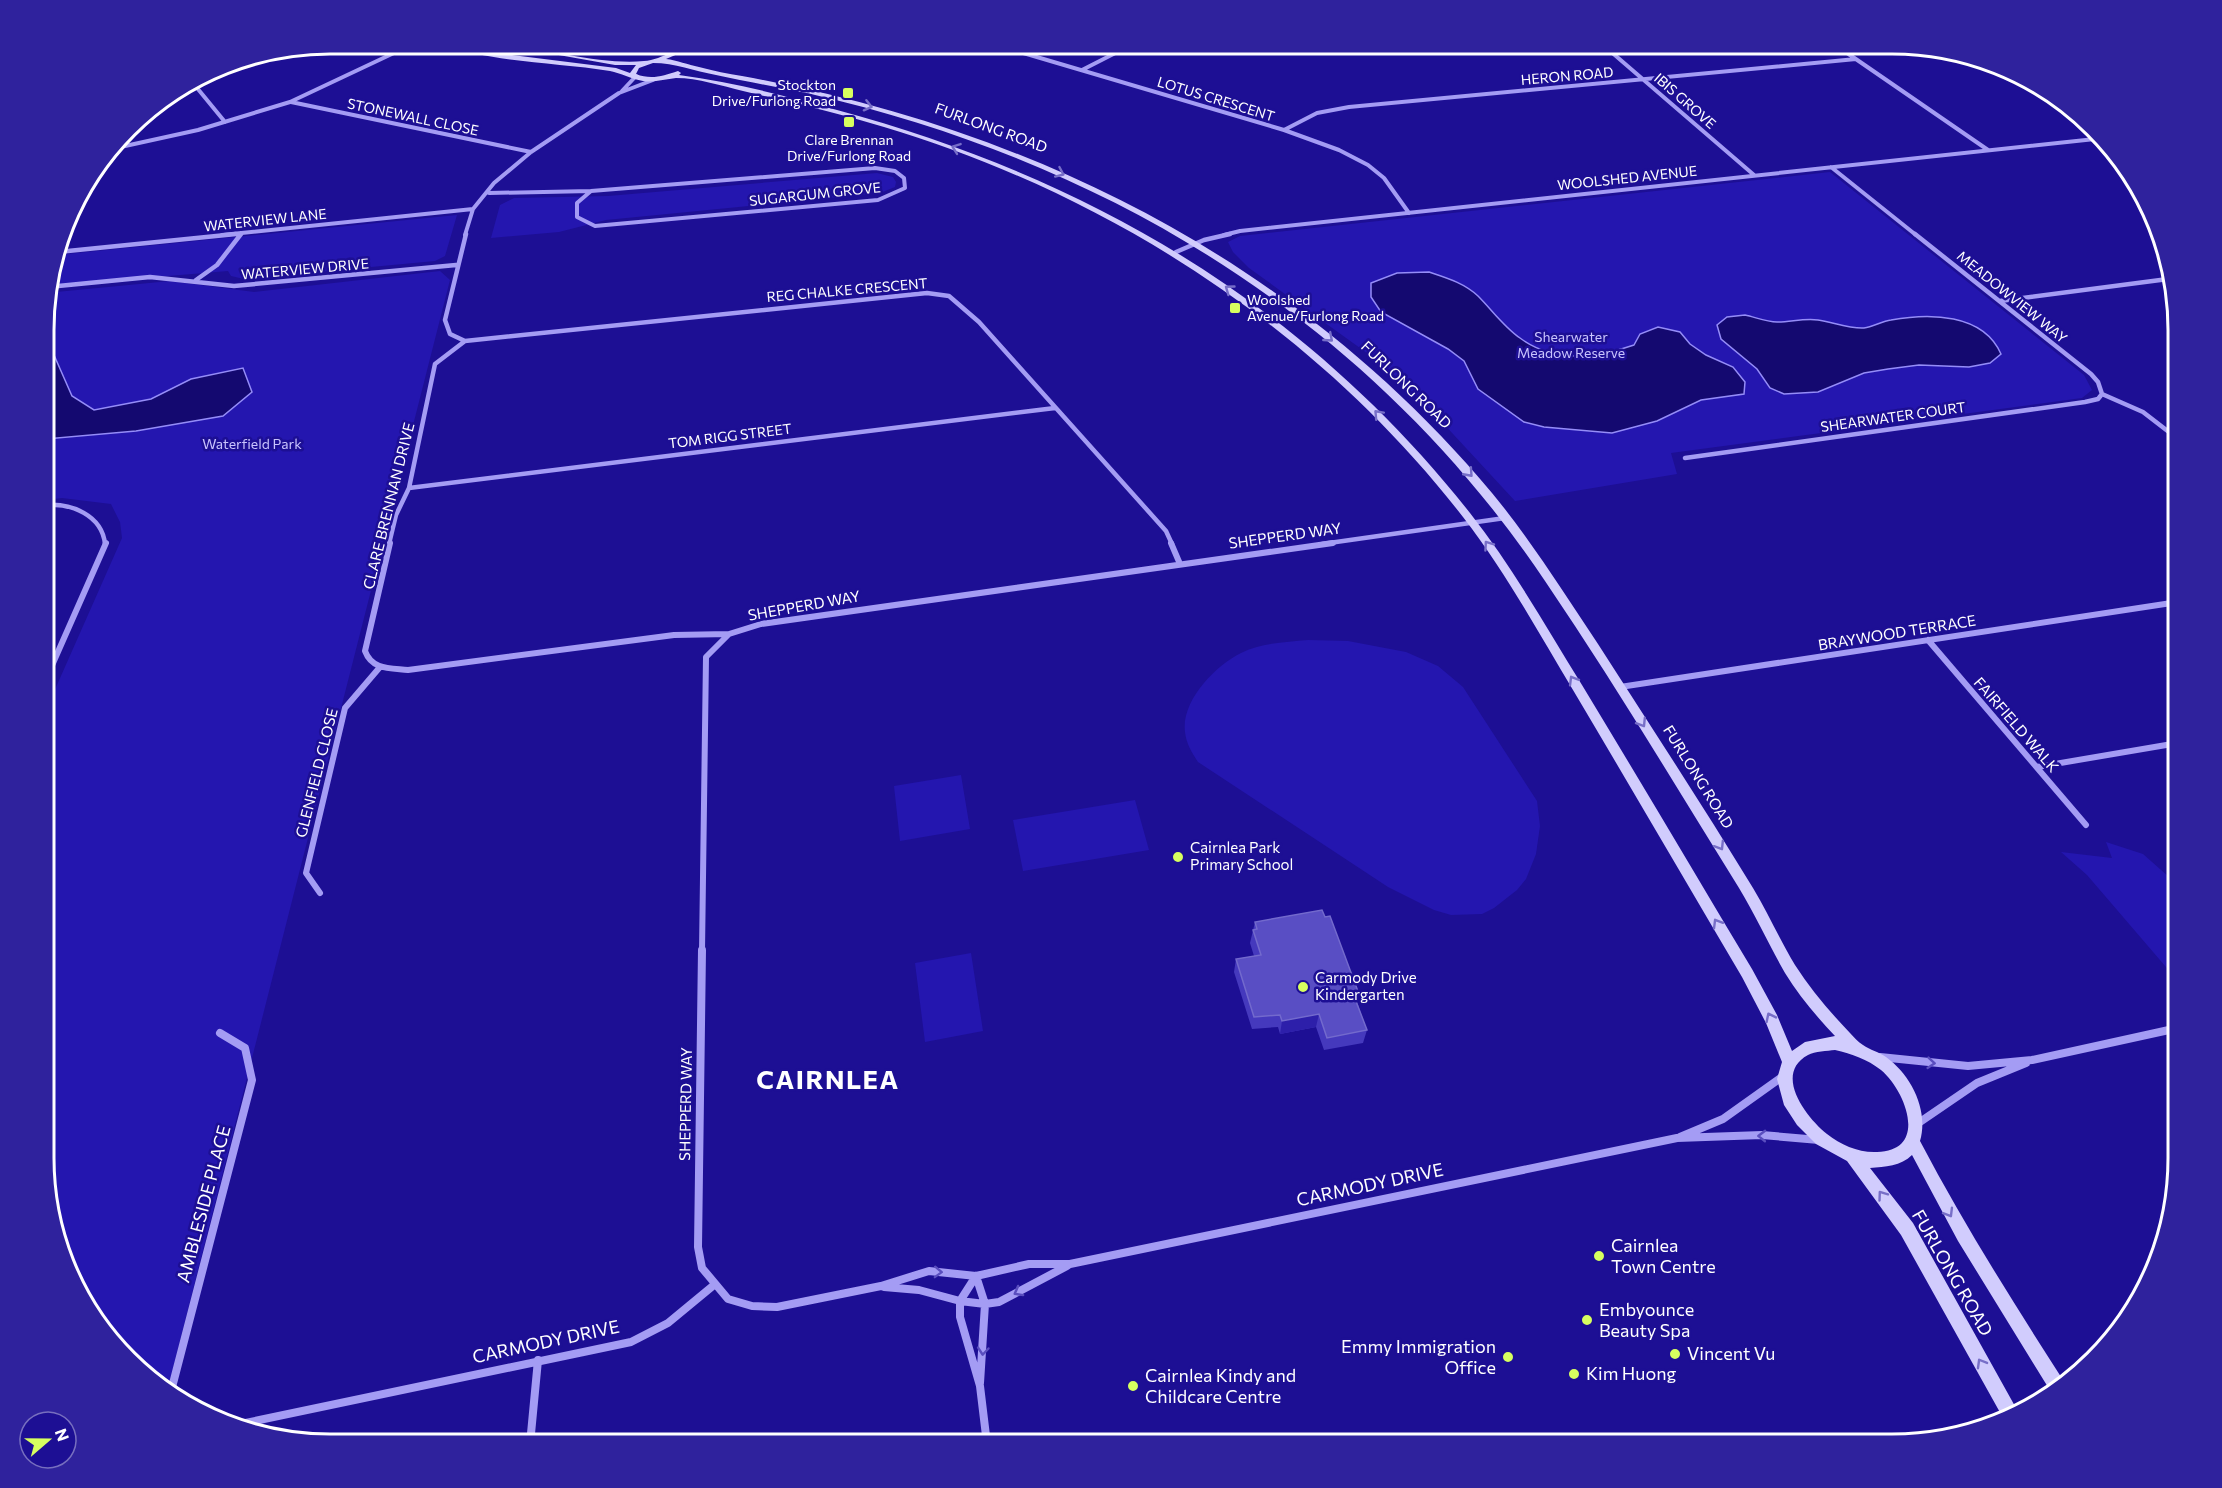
<svg xmlns="http://www.w3.org/2000/svg" width="2222" height="1488" font-family="Commissioner,sans-serif">
<style>
.green{fill:#2416af}
.water{fill:#140970;stroke:#958df8;stroke-width:1.5}
.lines{fill:none;stroke-linecap:round;stroke-linejoin:round}
.street-far3{stroke:#a49cf4;stroke-width:4}
.street-far2{stroke:#a49cf4;stroke-width:4.5}
.street-far1{stroke:#a49cf4;stroke-width:6}
.street{stroke:#a49cf4;stroke-width:8}
.secondary{fill:#d1ccfd;fill-rule:evenodd}
.wall{fill:#4539bd}
.shaded-wall{fill:#2d1faa}
.building{fill:#594ec4;stroke:#736acd;stroke-width:1.5}
.oneway{stroke:#776ec8}
.oneway2{stroke:#5a4ebf}
.poi-dot{fill:#d7ff5f;stroke:#1d0f94;stroke-width:2}
.labels{text-anchor:middle;stroke-width:5;stroke-linejoin:round;paint-order:stroke}
.far-street-label{font-size:14px;fill:#fff;stroke:#1d0f94}
.far-poi-label{font-size:14px;fill:#fff;stroke:#1d0f94;text-anchor:end}
.far-park-label{font-size:14px;fill:#c9c4fe;stroke:#1d0f94}
.street-label{font-size:15px;fill:#fff;stroke:#1d0f94}
.poi-label{font-size:15px;fill:#fff;stroke:#1d0f94;text-anchor:start}
.near-street-label{font-size:18px;fill:#fff;stroke:#1d0f94}
.near-poi-label{font-size:18px;fill:#fff;stroke:#1d0f94;text-anchor:start}
.near-district-label{font-size:26px;font-weight:bold;letter-spacing:1.5px;fill:#fff;stroke:#1d0f94}
.rim{fill:none;stroke:#fff;stroke-width:3}
</style>
<rect width="100%" height="100%" fill="#1d0f94"/>
<path class="green" d="M 1830,172 L 2084,375 L 2092,390 L 2082,398 L 1671,453 L 1677,474 L 1515,501 L 1429,408 L 1385,366 L 1249,268 L 1233,252 L 1228,242 L 1240,236 Z
M 877,173 L 893,177 L 896,182 L 895,187 L 880,193 L 606,220 L 559,232 L 491,238 L 500,205 L 514,198 L 608,196 Z
M 457,215 L 445,256 L 435,261 L 244,279 L 231,276 L 228,271 L 48,286 L 57,255 Z
M 440,271 L 450,280 L 167,1392 L 82,1302 L 46,1195 L 46,702 L 53,694 L 122,538 L 120,522 L 111,504 L 62,498 L 46,500 L 46,293 L 170,281 L 254,292 Z
M 1308,640 L 1348,641 L 1406,652 L 1438,666 L 1463,687 L 1537,801 L 1540,826 L 1536,854 L 1526,879 L 1517,890 L 1494,908 L 1482,914 L 1451,915 L 1434,910 L 1388,887 L 1198,762 C 1192,753 1186,743 1185,732 C 1181,701 1215,666 1241,653 C 1261,643 1286,642 1308,640 Z
M 961,775 L 970,829 L 900,841 L 894,786 Z
M 1135,800 L 1149,850 L 1023,871 L 1013,820 Z
M 2106,842 L 2143,854 L 2178,885 L 2178,981 L 2087,875 L 2061,852 L 2112,858 Z
M 971,953 L 983,1031 L 925,1042 L 915,963 Z"/>
<path class="water" d="M 1429,272 C 1447,278 1464,283 1478,296 C 1492,310 1504,327 1520,338 C 1554,363 1597,358 1634,345 L 1640,334 L 1658,327 L 1680,332 L 1690,344 L 1706,355 L 1733,367 L 1745,382 L 1744,394 L 1701,400 L 1657,421 L 1612,433 L 1544,427 L 1524,422 L 1478,389 L 1464,361 L 1448,349 L 1381,312 L 1371,297 L 1371,283 L 1397,273 Z
M 1745,315 C 1755,317 1766,322 1777,322 C 1791,322 1804,318 1818,320 C 1832,322 1850,329 1864,328 C 1873,327 1882,321 1891,320 C 1929,313 1983,313 2001,354 L 1990,363 L 1969,367 L 1919,365 L 1888,369 L 1864,373 L 1818,392 L 1784,394 L 1770,388 L 1757,369 L 1721,339 L 1717,325 L 1727,317 Z
M 46,346 L 50,346 L 72,396 L 94,410 L 151,399 L 191,379 L 243,368 L 252,392 L 223,416 L 136,431 L 46,439 Z"/>
<g class="lines">
<path class="street-far3" d="M 993,44 L 1284,130 L 1339,150 L 1368,165 L 1384,178 L 1409,213
M 1602,44 L 1754,175
M 1834,44 L 1988,150
M 1082,70 L 1133,44
M 193,83 L 225,122
M 622,91 L 636,76
M 291,102 L 531,152
M 1284,130 L 1317,113 L 1349,107 L 1856,59
M 116,148 L 198,130 L 290,102 L 413,44
M 1831,167 L 1916,235
M 875,168 L 895,171 L 904,178 L 905,188 L 878,200 L 595,226 L 577,217 L 577,203 L 591,191 Z
M 489,193 L 591,191
M 222,235 L 473,209
M 239,235 L 241,233
M 465,235 L 473,209 L 494,183 L 531,152 L 619,93 L 653,80
M 1224,235 L 1240,231 L 2095,139"/>
<path class="street-far2" d="M 1915,234 L 2091,374 L 2098,382 L 2102,394 L 2143,412 L 2178,439
M 58,252 L 236,234
M 1176,252 L 1204,240 L 1230,234
M 196,280 L 217,265 L 241,234
M 48,287 L 150,277 L 234,286 L 456,265
M 2000,301 L 2168,279
M 465,341 L 927,293 L 949,296 L 979,322 L 1166,531 L 1172,544
M 1685,458 L 2085,402 L 2098,399 L 2102,394
M 409,488 L 1055,408
M 46,505 C 71,503 102,515 105,544
M 389,544 L 396,515 L 409,488 L 435,364 L 465,341 L 450,334 L 445,320 L 466,234
M 1322,544 L 1505,518"/>
<path class="street-far1" d="M 390,543 L 365,651 C 372,670 390,668 408,670 L 674,635 L 729,634
M 1171,543 L 1180,564
M 1928,640 L 2086,825
M 46,679 L 106,543
M 1620,687 L 2178,602
M 2037,767 L 2178,743
M 320,893 L 306,873 L 345,708 L 380,667
M 702,951 L 706,657 L 729,634 L 761,624 L 1333,543"/>
<path class="street" d="M 702,950 L 698,1247 L 702,1268 L 728,1299 L 752,1306 L 777,1307 L 881,1286 L 929,1271 L 976,1276 L 1029,1264 L 1070,1264 L 1677,1138 L 1762,1135 L 1819,1140
M 1880,1057 L 1968,1066 L 2032,1060 L 2178,1028
M 1917,1124 L 1977,1083 L 2026,1063
M 1680,1137 L 1723,1119 L 1782,1077
M 976,1276 L 960,1301 L 960,1317 L 980,1386 L 987,1444
M 976,1276 L 985,1304 L 980,1383
M 884,1287 L 919,1290 L 960,1301 L 985,1304 L 999,1302 L 1067,1266
M 170,1395 L 252,1080 L 245,1048 L 220,1033
M 231,1426 L 631,1342 L 668,1323 L 714,1285
M 530,1444 L 538,1360"/>
<path class="secondary" d="M 442,44 L 452,44 L 504,54 L 616,68 L 630,73 L 636,65 L 615,65 L 497,44 L 508,44 C 548,50 604,65 644,61 C 663,60 681,44 701,44 L 666,59 C 677,60 688,65 699,67 C 714,71 728,74 742,76 C 1035,129 1300,263 1492,493 C 1531,540 1564,593 1598,644 C 1650,725 1703,806 1753,888 C 1768,913 1780,940 1795,965 C 1811,990 1830,1012 1850,1033 C 1854,1037 1858,1042 1863,1045 C 1870,1050 1879,1052 1886,1057 C 1911,1075 1929,1110 1920,1141 C 1963,1223 2013,1302 2063,1380 L 2051,1392 L 1958,1241 L 1912,1155 C 1901,1166 1885,1167 1870,1168 L 1913,1223 L 2016,1408 L 2018,1411 L 2002,1416 L 1901,1235 L 1847,1161 L 1816,1144 L 1797,1125 L 1784,1105 L 1777,1079 L 1782,1062 L 1766,1023 L 1742,977 C 1686,882 1630,786 1573,690 C 1538,632 1505,571 1463,517 C 1317,329 1111,195 884,127 C 838,113 790,102 743,91 C 722,86 698,78 676,78 C 665,79 654,83 643,81 C 631,79 621,73 610,71 C 556,62 493,63 442,44 ZM 653,63 C 675,63 694,71 716,75 C 747,82 779,87 811,94 C 1111,163 1372,323 1545,581 C 1613,681 1675,785 1739,888 C 1756,916 1769,945 1785,973 C 1799,996 1817,1017 1835,1036 L 1805,1042 L 1792,1051 L 1777,1015 L 1752,969 C 1695,874 1639,779 1582,685 C 1546,627 1512,566 1470,513 C 1306,305 1090,178 837,110 C 785,96 733,82 679,75 L 681,73 L 678,71 C 663,76 651,80 636,74 L 639,68 ZM 1835,1050 C 1852,1054 1867,1059 1881,1070 C 1906,1091 1929,1151 1877,1152 C 1859,1153 1841,1145 1827,1134 C 1806,1117 1773,1074 1808,1055 C 1815,1051 1827,1051 1835,1050 Z"/>
</g>
<path class="wall" d="M 1255,922 L 1357,1002 L 1367,1030 L 1363,1043 L 1324,1050 L 1316,1027 L 1280,1034 L 1278,1027 L 1252,1029 L 1234,972 L 1236,959 L 1254,956 L 1250,943 Z"/>
<path class="shaded-wall" d="M 1359,994 L 1355,1007 L 1354,996 Z
M 1319,1014 L 1316,1027 L 1280,1034 L 1282,1021 Z"/>
<path class="building" d="M 1322,910 L 1325,917 L 1330,916 L 1359,994 L 1354,996 L 1367,1030 L 1327,1038 L 1319,1014 L 1282,1021 L 1280,1015 L 1254,1017 L 1236,959 L 1261,955 L 1253,930 L 1257,929 L 1255,922 Z"/>
<defs><path id="oneway-chevron" d="M-2-3.5L2.5 0L-2 3.5" fill="none" stroke-width="1.6" stroke-linecap="round" stroke-linejoin="round" transform="scale(1.5)"/></defs>
<g class="oneway">
<use href="#oneway-chevron" transform="translate(868 106) rotate(14)"/>
<use href="#oneway-chevron" transform="translate(956 148) rotate(-160)"/>
<use href="#oneway-chevron" transform="translate(1060 173) rotate(24)"/>
<use href="#oneway-chevron" transform="translate(1229 289) rotate(-144)"/>
<use href="#oneway-chevron" transform="translate(1329 338) rotate(41)"/>
<use href="#oneway-chevron" transform="translate(1378 414) rotate(-133)"/>
<use href="#oneway-chevron" transform="translate(1469 473) rotate(48)"/>
<use href="#oneway-chevron" transform="translate(1488 545) rotate(-125)"/>
<use href="#oneway-chevron" transform="translate(1573 680) rotate(-121)"/>
<use href="#oneway-chevron" transform="translate(1642 723) rotate(58)"/>
<use href="#oneway-chevron" transform="translate(1720 846) rotate(58)"/>
<use href="#oneway-chevron" transform="translate(1717 923) rotate(-121)"/>
<use href="#oneway-chevron" transform="translate(1770 1017) rotate(-116)"/>
<use href="#oneway-chevron" transform="translate(1882 1195) rotate(-126)"/>
<use href="#oneway-chevron" transform="translate(1949 1213) rotate(59)"/>
<use href="#oneway-chevron" transform="translate(1981 1363) rotate(-120)"/>
</g>
<g class="oneway2">
<use href="#oneway-chevron" transform="translate(1931 1063) rotate(5)"/>
<use href="#oneway-chevron" transform="translate(1762 1136) rotate(-179)"/>
<use href="#oneway-chevron" transform="translate(938 1272) rotate(2)"/>
<use href="#oneway-chevron" transform="translate(1018 1292) rotate(151)"/>
<use href="#oneway-chevron" transform="translate(983 1351) rotate(95)"/>
</g>
<g class="poi-dot">
<rect x="842" y="87" width="12" height="12" rx="3"/>
<rect x="843" y="116" width="12" height="12" rx="3"/>
<rect x="1229" y="302" width="12" height="12" rx="3"/>
<circle cx="1178" cy="857" r="6"/>
<circle cx="1303" cy="987" r="6"/>
<circle cx="1599" cy="1256" r="6"/>
<circle cx="1587" cy="1320" r="6"/>
<circle cx="1675" cy="1354" r="6"/>
<circle cx="1508" cy="1357" r="6"/>
<circle cx="1574" cy="1374" r="6"/>
<circle cx="1133" cy="1386" r="6"/>
</g>
<g class="labels">
<g class="far-street-label">
<text transform="translate(1567 76) rotate(-5)" y="5">HERON ROAD</text>
<text transform="translate(1216 99) rotate(17)" y="5">LOTUS CRESCENT</text>
<text transform="translate(1685 101) rotate(41)" y="5">IBIS GROVE</text>
<text transform="translate(413 117) rotate(12)" y="5">STONEWALL CLOSE</text>
<text transform="translate(1627 178) rotate(-6)" y="5">WOOLSHED AVENUE</text>
<text transform="translate(815 194) rotate(-6)" y="5">SUGARGUM GROVE</text>
<text transform="translate(265 220) rotate(-6)" y="5">WATERVIEW LANE</text>
<text transform="translate(305 269) rotate(-5)" y="5">WATERVIEW DRIVE</text>
<text transform="translate(847 290) rotate(-5)" y="5">REG CHALKE CRESCENT</text>
<text transform="translate(2012 297) rotate(39)" y="5">MEADOWVIEW WAY</text>
<text transform="translate(1893 417) rotate(-8)" y="5">SHEARWATER COURT</text>
<text transform="translate(730 436) rotate(-7)" y="5">TOM RIGG STREET</text>
</g>
<g class="far-poi-label">
<text x="836" y="90">Stockton<tspan x="836" dy="16">Drive/Furlong Road</tspan></text>
<text x="849" y="145" text-anchor="middle">Clare Brennan<tspan x="849" dy="16">Drive/Furlong Road</tspan></text>
<text x="1247" y="305" text-anchor="start">Woolshed<tspan x="1247" dy="16">Avenue/Furlong Road</tspan></text>
</g>
<g class="far-park-label">
<text x="1571" y="342">Shearwater<tspan x="1571" dy="16">Meadow Reserve</tspan></text>
<text x="252" y="449">Waterfield Park</text>
</g>
<g class="street-label">
<text transform="translate(991 128) rotate(20)" y="5">FURLONG ROAD</text>
<text transform="translate(1406 385) rotate(44)" y="5">FURLONG ROAD</text>
<text transform="translate(389 506) rotate(-76)" y="5">CLARE BRENNAN DRIVE</text>
<text transform="translate(1285 536) rotate(-8)" y="5">SHEPPERD WAY</text>
<text transform="translate(804 606) rotate(-10)" y="5">SHEPPERD WAY</text>
<text transform="translate(1897 633) rotate(-9)" y="5">BRAYWOOD TERRACE</text>
<text transform="translate(2016 725) rotate(49)" y="5">FAIRFIELD WALK</text>
<text transform="translate(317 773) rotate(-76)" y="5">GLENFIELD CLOSE</text>
<text transform="translate(1698 777) rotate(58)" y="5">FURLONG ROAD</text>
<text transform="translate(686 1104) rotate(-89)" y="5">SHEPPERD WAY</text>
</g>
<g class="poi-label">
<text x="1190" y="853">Cairnlea Park<tspan x="1190" dy="17">Primary School</tspan></text>
<text x="1315" y="983">Carmody Drive<tspan x="1315" dy="17">Kindergarten</tspan></text>
</g>
<g class="near-street-label">
<text transform="translate(1370 1185) rotate(-12)" y="6">CARMODY DRIVE</text>
<text transform="translate(204 1204) rotate(-75)" y="6">AMBLESIDE PLACE</text>
<text transform="translate(1952 1273) rotate(60)" y="6">FURLONG ROAD</text>
<text transform="translate(546 1342) rotate(-12)" y="6">CARMODY DRIVE</text>
</g>
<g class="near-poi-label">
<text x="1611" y="1252">Cairnlea<tspan x="1611" dy="21">Town Centre</tspan></text>
<text x="1599" y="1316">Embyounce<tspan x="1599" dy="21">Beauty Spa</tspan></text>
<text x="1496" y="1353" text-anchor="end">Emmy Immigration<tspan x="1496" dy="21">Office</tspan></text>
<text x="1687" y="1360">Vincent Vu</text>
<text x="1586" y="1380">Kim Huong</text>
<text x="1145" y="1382">Cairnlea Kindy and<tspan x="1145" dy="21">Childcare Centre</tspan></text>
</g>
<g class="near-district-label">
<text x="828" y="1089">CAIRNLEA</text>
</g>
</g>
<path d="M0 0H2222V1488H0ZM330 54H1892A276 276 0 0 1 2168 330V1158A276 276 0 0 1 1892 1434H330A276 276 0 0 1 54 1158V330A276 276 0 0 1 330 54Z" fill="#2f229d" fill-rule="evenodd"/>
<path class="rim" d="M330 54H1892A276 276 0 0 1 2168 330V1158A276 276 0 0 1 1892 1434H330A276 276 0 0 1 54 1158V330A276 276 0 0 1 330 54Z"/>
<g transform="translate(48 1440) rotate(70)"><circle r="28" fill="#1d0f94" stroke="#776fbf" stroke-width="1.5"/>
<path d="M0-4.5L10 22L0 15L-10 22Z" fill="#d7ff5f"/>
<text y="-9" font-size="16" font-weight="bold" text-anchor="middle" fill="#ffffff">N</text>
</g>
</svg>
